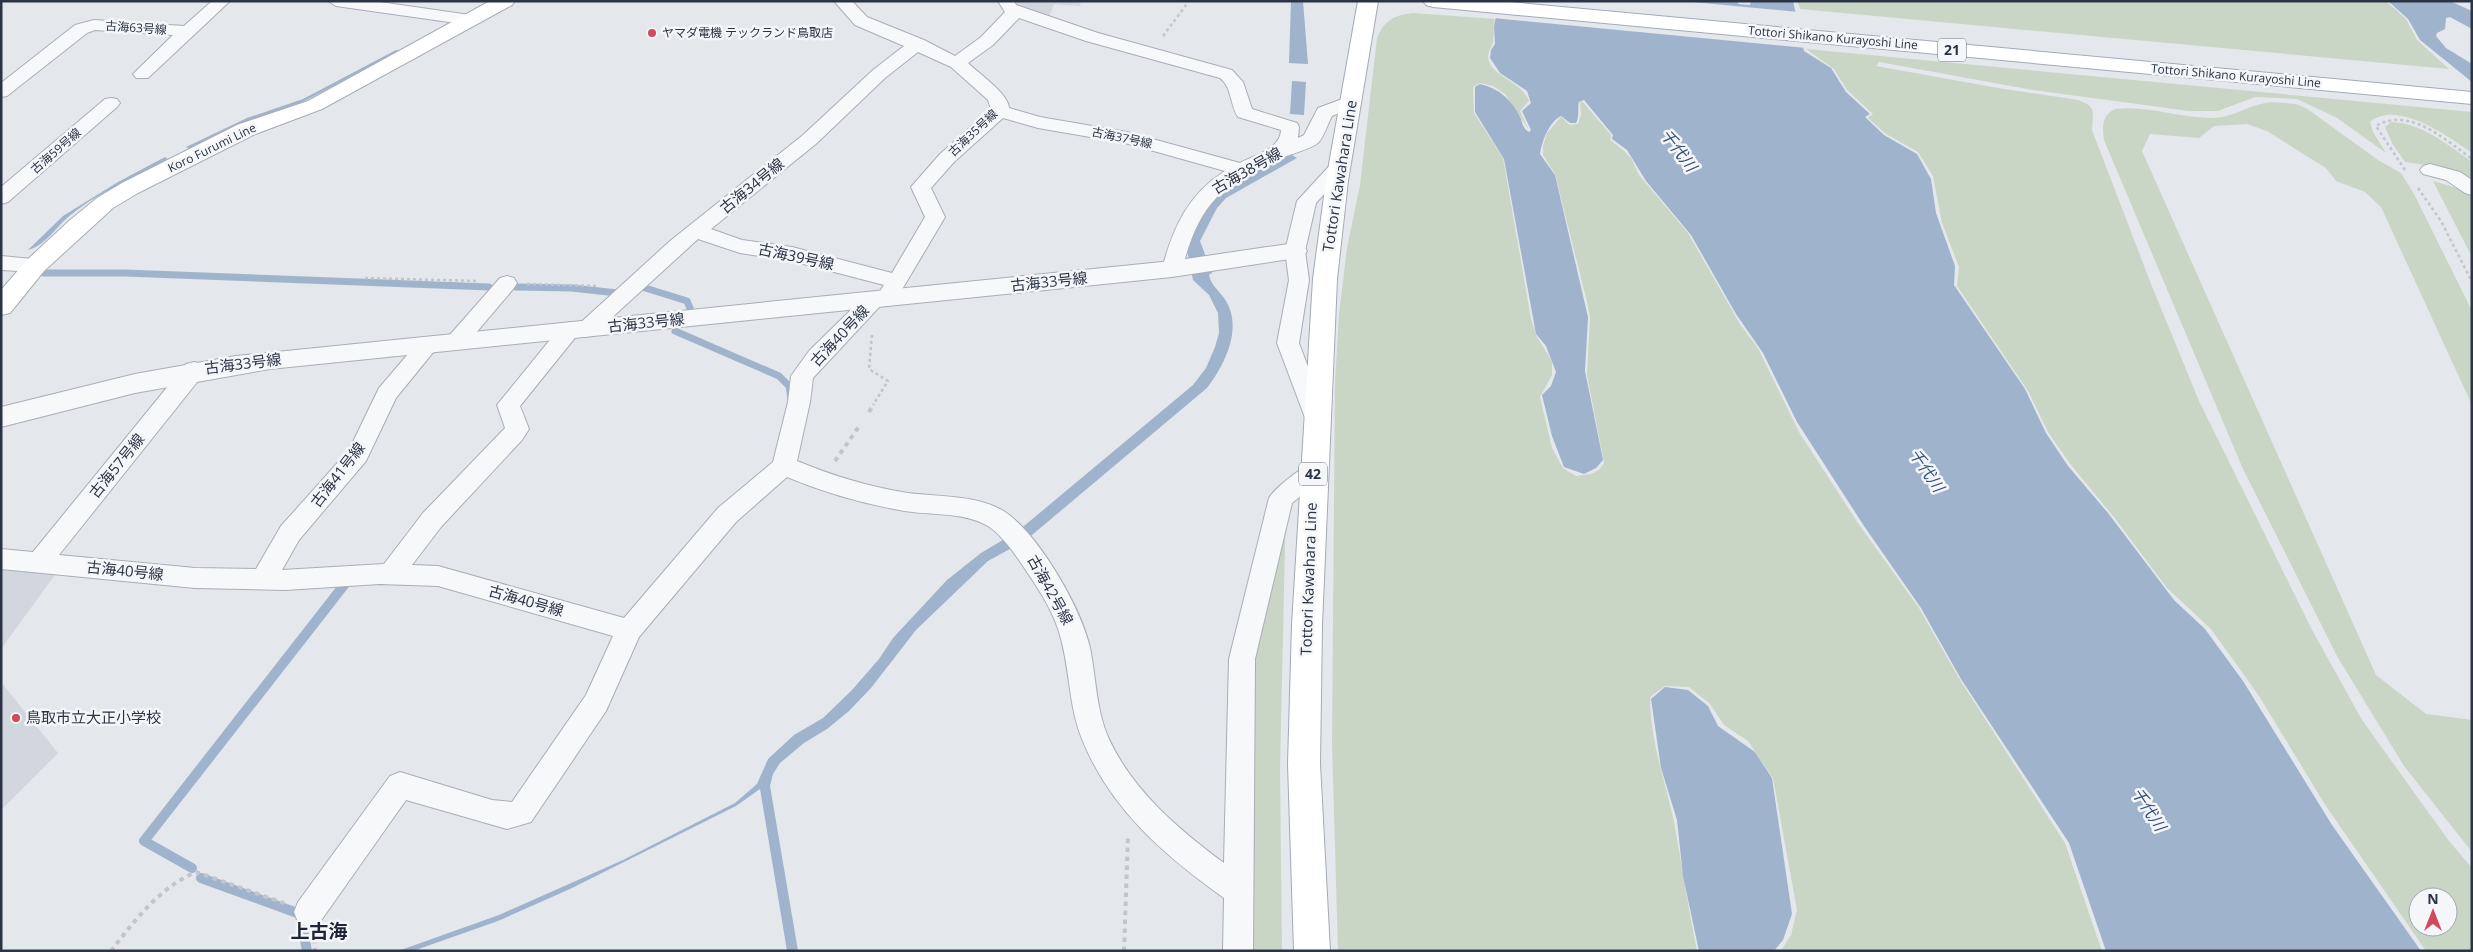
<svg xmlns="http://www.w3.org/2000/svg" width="2473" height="952" font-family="'Open Sans','Noto Sans JP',sans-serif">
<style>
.built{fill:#d2d6de}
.green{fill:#c9d6c5;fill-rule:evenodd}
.water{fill:#9fb4cc}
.pier{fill:#e4e7ec}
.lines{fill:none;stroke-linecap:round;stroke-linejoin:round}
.stream-far1{stroke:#9fb4cc;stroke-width:7}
.stream{stroke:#9fb4cc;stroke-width:10}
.minor-casing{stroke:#a9aeb7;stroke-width:2}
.tertiary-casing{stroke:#a9aeb7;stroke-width:2}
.secondary-casing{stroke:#a9aeb7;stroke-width:2}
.primary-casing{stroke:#a3abb8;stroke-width:2}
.path-far1{stroke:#c2c5cb;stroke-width:2.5;stroke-dasharray:3 3;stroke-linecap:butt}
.path{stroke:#c2c5cb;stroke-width:4;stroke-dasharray:4.5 4.5;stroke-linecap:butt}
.minor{fill:#f7f8fa;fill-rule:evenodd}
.tertiary{fill:#f7f8fa;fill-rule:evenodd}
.secondary{fill:#fff;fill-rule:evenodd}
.primary{fill:#fff;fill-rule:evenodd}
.poi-dot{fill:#d1495b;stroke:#f4f6f9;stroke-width:2}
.labels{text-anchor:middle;stroke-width:5;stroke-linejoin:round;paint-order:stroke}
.far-street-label{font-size:12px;fill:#2b3445;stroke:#f4f6f9}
.far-poi-label{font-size:12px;fill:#2b3445;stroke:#f4f6f9;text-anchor:start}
.shield{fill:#f4f6f9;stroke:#676e7b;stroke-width:1}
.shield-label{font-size:14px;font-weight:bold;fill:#2b3445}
.street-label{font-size:15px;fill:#2b3445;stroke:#f4f6f9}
.poi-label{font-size:15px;fill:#2b3445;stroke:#f4f6f9;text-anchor:start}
.water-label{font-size:16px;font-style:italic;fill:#34527a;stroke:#f4f6f9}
.near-neighbourhood-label{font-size:19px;font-weight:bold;fill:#1d2536;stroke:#f4f6f9}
</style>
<rect width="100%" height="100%" fill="#e4e7ec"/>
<path class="built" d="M 1009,1 L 1081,1 L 1080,6 L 1054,4 L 1048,19 L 1017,9 Z
M 1,568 L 57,572 L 1,649 Z
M 1,682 L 58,753 L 1,810 Z"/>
<path class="green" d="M 1797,1 L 2386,1 L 2406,19 L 2417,40 L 2449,69 L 1800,9 Z
M 1413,13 L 1495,19 C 1493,27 1494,34 1493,42 C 1492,47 1488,51 1488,57 C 1490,77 1521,80 1529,101 L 1520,111 L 1529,130 L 1505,94 L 1493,86 L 1480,83 L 1473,87 L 1474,113 L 1503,158 L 1531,319 L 1537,337 L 1552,361 L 1552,375 L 1540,397 L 1552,448 L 1563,468 L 1576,476 L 1591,474 L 1599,470 L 1604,463 L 1587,375 L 1590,317 L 1587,302 L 1555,174 L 1543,155 L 1543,146 L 1547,133 L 1561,117 L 1570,125 L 1578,124 L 1581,114 L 1580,102 L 1583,102 L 1611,135 L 1610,140 L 1623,150 L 1631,158 L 1639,175 L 1688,233 L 1740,324 L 1759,350 L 1799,432 L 1858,523 L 1919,608 L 1960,680 L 2065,843 L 2102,951 L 1781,951 L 1791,935 L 1797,910 L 1773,778 L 1748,741 L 1724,725 L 1710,704 L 1689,687 L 1665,686 L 1650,697 C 1650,740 1665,780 1674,822 C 1682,865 1688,908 1697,951 L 1338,951 L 1332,743 L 1335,382 L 1339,314 L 1347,248 L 1360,185 L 1377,38 C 1384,21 1394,15 1413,13 Z
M 1806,49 L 2472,112 L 2472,153 C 2449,137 2397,99 2370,122 L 2373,132 L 2386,153 L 2337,118 L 2297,99 L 2255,97 L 2218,111 L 2189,111 L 2033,90 L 1879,62 L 1876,66 L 1998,88 L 2078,100 C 2097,107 2093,112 2092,130 L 2151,284 L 2199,401 L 2311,628 L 2362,720 L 2449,841 L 2472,868 L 2472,951 L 2426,951 L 2324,803 L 2259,696 L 2211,629 L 2167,588 L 2113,516 L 2071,465 L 2048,432 L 2028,391 L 1957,286 L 1959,267 L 1942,223 L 1933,176 L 1918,152 L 1886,134 L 1868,118 L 1873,114 L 1847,90 L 1834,69 ZM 2418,897 L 2448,897 L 2448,927 L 2418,927 Z
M 2272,102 L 2296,104 L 2306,108 L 2378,160 L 2401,173 L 2414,194 L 2472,311 L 2472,405 L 2381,207 L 2365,192 L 2336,181 L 2326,168 L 2267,131 L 2247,124 L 2214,126 L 2199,138 L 2150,134 L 2142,151 L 2376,675 L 2426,714 L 2472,720 L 2472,852 L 2404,766 L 2337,656 L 2243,469 L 2104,140 C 2102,127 2102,115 2115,109 C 2146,105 2180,118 2212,118 C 2234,118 2249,104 2272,102 Z
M 2391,122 C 2422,123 2448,145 2472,162 L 2472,182 L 2448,168 L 2405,162 L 2392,143 L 2385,127 Z
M 2433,181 L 2457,188 L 2472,196 L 2472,257 Z
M 1286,500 L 1280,769 L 1282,951 L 1244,951 L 1246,663 Z"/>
<path class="water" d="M 1291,1 L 1303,1 L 1308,64 L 1289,63 Z
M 1499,1 L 1736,1 L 1739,4 L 1750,5 L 1751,1 L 1793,1 L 1804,51 L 1831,68 L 1846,92 L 1870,114 L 1865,117 L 1884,135 L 1917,154 L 1931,179 L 1936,213 L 1955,266 L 1954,285 L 2025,389 L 2046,433 L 2068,466 L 2108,513 L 2174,600 L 2205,629 L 2243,681 L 2332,825 L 2421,951 L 2106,951 L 2069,843 L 1961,679 L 1921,608 L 1864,526 L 1797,422 L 1763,353 L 1736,314 L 1691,235 L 1646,181 L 1627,150 L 1612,139 L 1613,135 L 1584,100 L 1579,102 C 1577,110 1580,115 1576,123 L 1570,123 L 1561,116 C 1549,122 1542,141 1540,154 L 1555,175 L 1588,317 L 1585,371 L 1603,460 L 1596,468 L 1584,474 L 1564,467 L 1552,436 L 1542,395 L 1551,386 L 1556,372 L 1546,346 L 1536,334 L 1504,159 L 1475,112 L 1475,87 L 1480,84 C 1499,88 1513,101 1521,119 C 1523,125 1523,128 1529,132 L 1531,130 L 1522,111 L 1531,103 L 1527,91 L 1500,73 L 1490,58 L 1491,50 L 1495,44 L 1494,27 Z
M 2388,1 L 2450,1 L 2472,11 L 2472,29 L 2450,17 L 2446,18 L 2445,29 L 2437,33 L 2436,36 L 2446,48 L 2472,64 L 2472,82 L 2420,40 L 2408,19 Z
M 396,50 L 400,51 L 295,106 L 190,149 L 186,147 L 247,118 L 303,99 Z
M 1292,81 L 1306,82 L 1304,115 L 1290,114 Z
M 1288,153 L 1297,158 L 1226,198 L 1217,208 L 1200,241 L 1212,273 L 1209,275 C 1211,286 1221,292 1226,301 C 1243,329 1224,366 1207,388 L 1026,540 L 988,561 L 916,630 L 871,688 L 849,711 L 827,729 L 804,743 L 780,763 L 773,774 L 770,786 L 798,951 L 787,951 L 760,789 L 736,806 L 570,889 L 498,921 L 413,951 L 398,951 L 499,915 L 623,860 L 735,803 L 757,784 L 768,759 L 794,735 L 823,718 L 852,690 L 879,659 L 893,638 L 947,580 L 981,553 L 1018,531 L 1193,385 L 1206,368 L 1215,347 L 1219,333 L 1218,313 L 1209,295 L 1193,280 L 1186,245 L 1206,201 L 1247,173 Z
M 165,157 L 169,160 C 135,178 95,193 66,219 C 54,230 44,246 28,250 L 63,216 L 118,182 Z
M 1665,687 L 1688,690 L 1708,706 L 1718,726 L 1755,752 L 1772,778 L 1792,914 L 1783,940 L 1774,951 L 1699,951 L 1683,876 L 1677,820 L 1661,768 L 1651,699 Z"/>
<path class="pier" d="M 1497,1 L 1682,1 L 1798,12 L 1806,48 L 1493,18 Z"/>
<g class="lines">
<path class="stream-far1" d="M 44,273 L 125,273 L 489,287
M 516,287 L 572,288 L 617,293
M 642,287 L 687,301 L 690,308
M 675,331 L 779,376 L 789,386 L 791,398"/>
<path class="stream" d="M 192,868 L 144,841 L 348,580
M 201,878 L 300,914 L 307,951"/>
<g class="minor-casing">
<path id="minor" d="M 212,1 L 230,1 L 148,78 L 136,78 L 133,74 L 173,35 L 95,30 L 87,33 L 7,96 L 1,97 L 1,83 L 75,25 L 94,20 L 184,26 Z
M 328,1 L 373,1 L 470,15 L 476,16 L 479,20 L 476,24 L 470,25 L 336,6 Z
M 834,1 L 852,1 L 867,17 L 924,40 L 955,56 L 981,37 L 1005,12 L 998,1 L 1014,1 L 1016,5 L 1022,7 L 1098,33 L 1232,70 L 1243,82 L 1252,109 L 1297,123 L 1299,127 L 1298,138 L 1304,135 L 1318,108 L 1345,98 L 1357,98 L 1360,102 L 1357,106 L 1332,116 C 1328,123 1324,137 1318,143 C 1309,150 1286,155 1275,161 C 1217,187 1199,207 1182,269 L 1179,274 L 1172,276 L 1165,274 L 1162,269 C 1173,228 1188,194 1225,171 L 1125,143 L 1038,128 L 1003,118 L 954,162 L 931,188 L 945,217 L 894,303 L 882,304 L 813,378 L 810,402 L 797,461 C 831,475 866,486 902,492 C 936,498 979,493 1008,514 C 1041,539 1081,608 1090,648 C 1096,677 1096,709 1108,737 C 1132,790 1178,829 1224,863 L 1229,659 L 1269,498 C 1274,489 1304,464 1314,464 C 1317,464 1320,466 1322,467 L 1326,473 L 1322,479 L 1292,503 L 1255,659 L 1253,951 L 1223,951 L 1224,898 C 1164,855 1110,809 1082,739 C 1069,707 1070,672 1061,639 C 1055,614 1040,591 1025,569 C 1015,554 1003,536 988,526 C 963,511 928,516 899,510 C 861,503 823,492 787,477 L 736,522 L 639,637 L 606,711 L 531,822 L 507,829 L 406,800 L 320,922 L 309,927 L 298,922 L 294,912 L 298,902 L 390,776 L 400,772 L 492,800 L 512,802 L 586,695 L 613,636 L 438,586 L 380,584 L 285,590 L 195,588 L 1,569 L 1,549 L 33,552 L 186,364 L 194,362 L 202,364 L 205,370 L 202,376 L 59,555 L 195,568 L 256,569 L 281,526 L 349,450 L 379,388 L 420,340 L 428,337 L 436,340 L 439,345 L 396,398 L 366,461 L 299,540 L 282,570 L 384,564 L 423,513 L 505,428 L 497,405 L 562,325 L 570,322 L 578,325 L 670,241 L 803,135 L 873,70 L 904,46 L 855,25 ZM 1019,18 L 1086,41 L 1220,78 C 1232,87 1230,105 1238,117 L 1281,130 C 1280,150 1254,155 1240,163 L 1127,132 L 1040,117 L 1009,108 C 1009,94 978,73 968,63 L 993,45 ZM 918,52 L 951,67 L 988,100 L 991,109 L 940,154 L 911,187 L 925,217 L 892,273 L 792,247 L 742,240 L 711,229 L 817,143 L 885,78 ZM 698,239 L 740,253 L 792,261 L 884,285 L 879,293 L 867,294 L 809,351 L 791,376 L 788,402 L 773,462 L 718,508 L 624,618 L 438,566 L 412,565 L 441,527 L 522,440 L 529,429 L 520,406 L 578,334 L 586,337 L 594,334 Z
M 111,98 L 117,99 L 120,103 L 117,107 L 8,202 L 1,204 L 1,187 L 105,99 Z
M 1340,160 L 1347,162 L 1350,166 L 1316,203 L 1305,251 L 1309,280 L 1299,343 L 1329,423 L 1326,429 L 1318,432 L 1310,429 L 1307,423 L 1277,343 L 1289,280 L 1285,251 L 1297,201 L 1333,162 Z
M 2430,164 L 2460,172 L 2472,180 L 2472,195 L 2465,193 L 2446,180 L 2423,174 L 2420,170 L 2423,166 Z
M 1,256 L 43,260 L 46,265 L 43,270 L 36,272 L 1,270 Z
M 507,276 L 514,278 L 517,283 L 514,288 L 464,347 L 456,350 L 448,347 L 445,342 L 448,337 L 500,278 Z"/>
</g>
<g class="tertiary-casing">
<path id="tertiary" d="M 1295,243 L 1303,245 L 1307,251 L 1303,257 L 1172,277 L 270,369 L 135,393 L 1,427 L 1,407 L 135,374 L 236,356 L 1172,261 Z"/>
</g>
<g class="secondary-casing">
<path id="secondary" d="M 490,1 L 515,1 L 512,5 L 322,109 L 253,135 L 138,193 L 113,208 L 44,271 L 10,313 L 1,315 L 1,290 L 28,259 L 69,221 L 97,198 L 122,183 L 237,125 L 308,101 Z"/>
</g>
<g class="primary-casing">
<path id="primary" d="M 1358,1 L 1378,1 L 1348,181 L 1337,279 L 1322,625 L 1320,764 L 1330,951 L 1294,951 L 1288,764 L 1292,625 L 1313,279 L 1326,181 Z
M 1423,1 L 1498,1 L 2472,92 L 2472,104 L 1433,7 L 1426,5 Z"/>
</g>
<path class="path-far1" d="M 1163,36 L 1189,1
M 2405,170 L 2376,126 C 2409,106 2446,140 2472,159
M 2418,188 L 2441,221 L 2472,282
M 365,278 L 479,281
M 527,284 L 599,286
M 872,335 L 869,369 L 888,381 L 873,405"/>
<path class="path" d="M 869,412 L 874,404
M 835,461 L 860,425
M 314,939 L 315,951
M 111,951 C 135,920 159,888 196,872 L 284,903
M 1124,951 L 1128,836"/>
<use href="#minor" class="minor"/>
<use href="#tertiary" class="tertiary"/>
<use href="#secondary" class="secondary"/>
<use href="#primary" class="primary"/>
</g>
<g class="poi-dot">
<circle cx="652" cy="33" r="5"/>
<circle cx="16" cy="718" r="5"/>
</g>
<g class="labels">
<g class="far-street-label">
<text transform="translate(136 28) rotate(4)" y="4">古海63号線</text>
<text transform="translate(1833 38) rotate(5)" y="4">Tottori Shikano Kurayoshi Line</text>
<text transform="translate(2236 76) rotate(5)" y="4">Tottori Shikano Kurayoshi Line</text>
<text transform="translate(973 133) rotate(-43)" y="4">古海35号線</text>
<text transform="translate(1122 138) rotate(12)" y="4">古海37号線</text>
<text transform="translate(212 148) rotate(-26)" y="4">Koro Furumi Line</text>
<text transform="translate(56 151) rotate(-41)" y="4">古海59号線</text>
</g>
<g class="far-poi-label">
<text x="662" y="37">ヤマダ電機 テックランド鳥取店</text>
</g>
<g class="shield">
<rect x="1938" y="38.5" width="28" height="23" rx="4"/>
<rect x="1299" y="462.5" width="28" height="23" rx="4"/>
</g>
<g class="shield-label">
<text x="1952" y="55">21</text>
<text x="1313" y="479">42</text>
</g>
<g class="street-label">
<text transform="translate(1247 171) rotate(-30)" y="5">古海38号線</text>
<text transform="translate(1340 176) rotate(-81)" y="5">Tottori Kawahara Line</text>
<text transform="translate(752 186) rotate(-39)" y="5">古海34号線</text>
<text transform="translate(796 257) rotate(12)" y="5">古海39号線</text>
<text transform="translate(1049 282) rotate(-6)" y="5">古海33号線</text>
<text transform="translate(646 323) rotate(-6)" y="5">古海33号線</text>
<text transform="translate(840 336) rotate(-47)" y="5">古海40号線</text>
<text transform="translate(243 364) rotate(-7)" y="5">古海33号線</text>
<text transform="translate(117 466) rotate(-51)" y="5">古海57号線</text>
<text transform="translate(338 475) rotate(-52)" y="5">古海41号線</text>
<text transform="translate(125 571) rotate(6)" y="5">古海40号線</text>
<text transform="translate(1309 579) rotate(-88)" y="5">Tottori Kawahara Line</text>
<text transform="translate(1050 590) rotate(61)" y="5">古海42号線</text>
<text transform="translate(526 601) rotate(16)" y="5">古海40号線</text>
</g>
<g class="poi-label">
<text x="26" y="723">鳥取市立大正小学校</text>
</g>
<g class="water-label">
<text transform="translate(1679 150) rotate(53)" y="6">千代川</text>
<text transform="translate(1927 470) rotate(56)" y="6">千代川</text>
<text transform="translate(2149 809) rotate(57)" y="6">千代川</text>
</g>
<g class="near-neighbourhood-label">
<text x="319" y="938">上古海</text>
</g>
</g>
<rect width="2473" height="952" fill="none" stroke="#2b3445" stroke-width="5"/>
<g transform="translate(2433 912)"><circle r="24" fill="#f4f6f9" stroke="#a4a8b1"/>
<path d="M0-4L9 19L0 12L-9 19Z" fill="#d1495b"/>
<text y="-8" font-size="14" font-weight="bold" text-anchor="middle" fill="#2b3445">N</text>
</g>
</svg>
